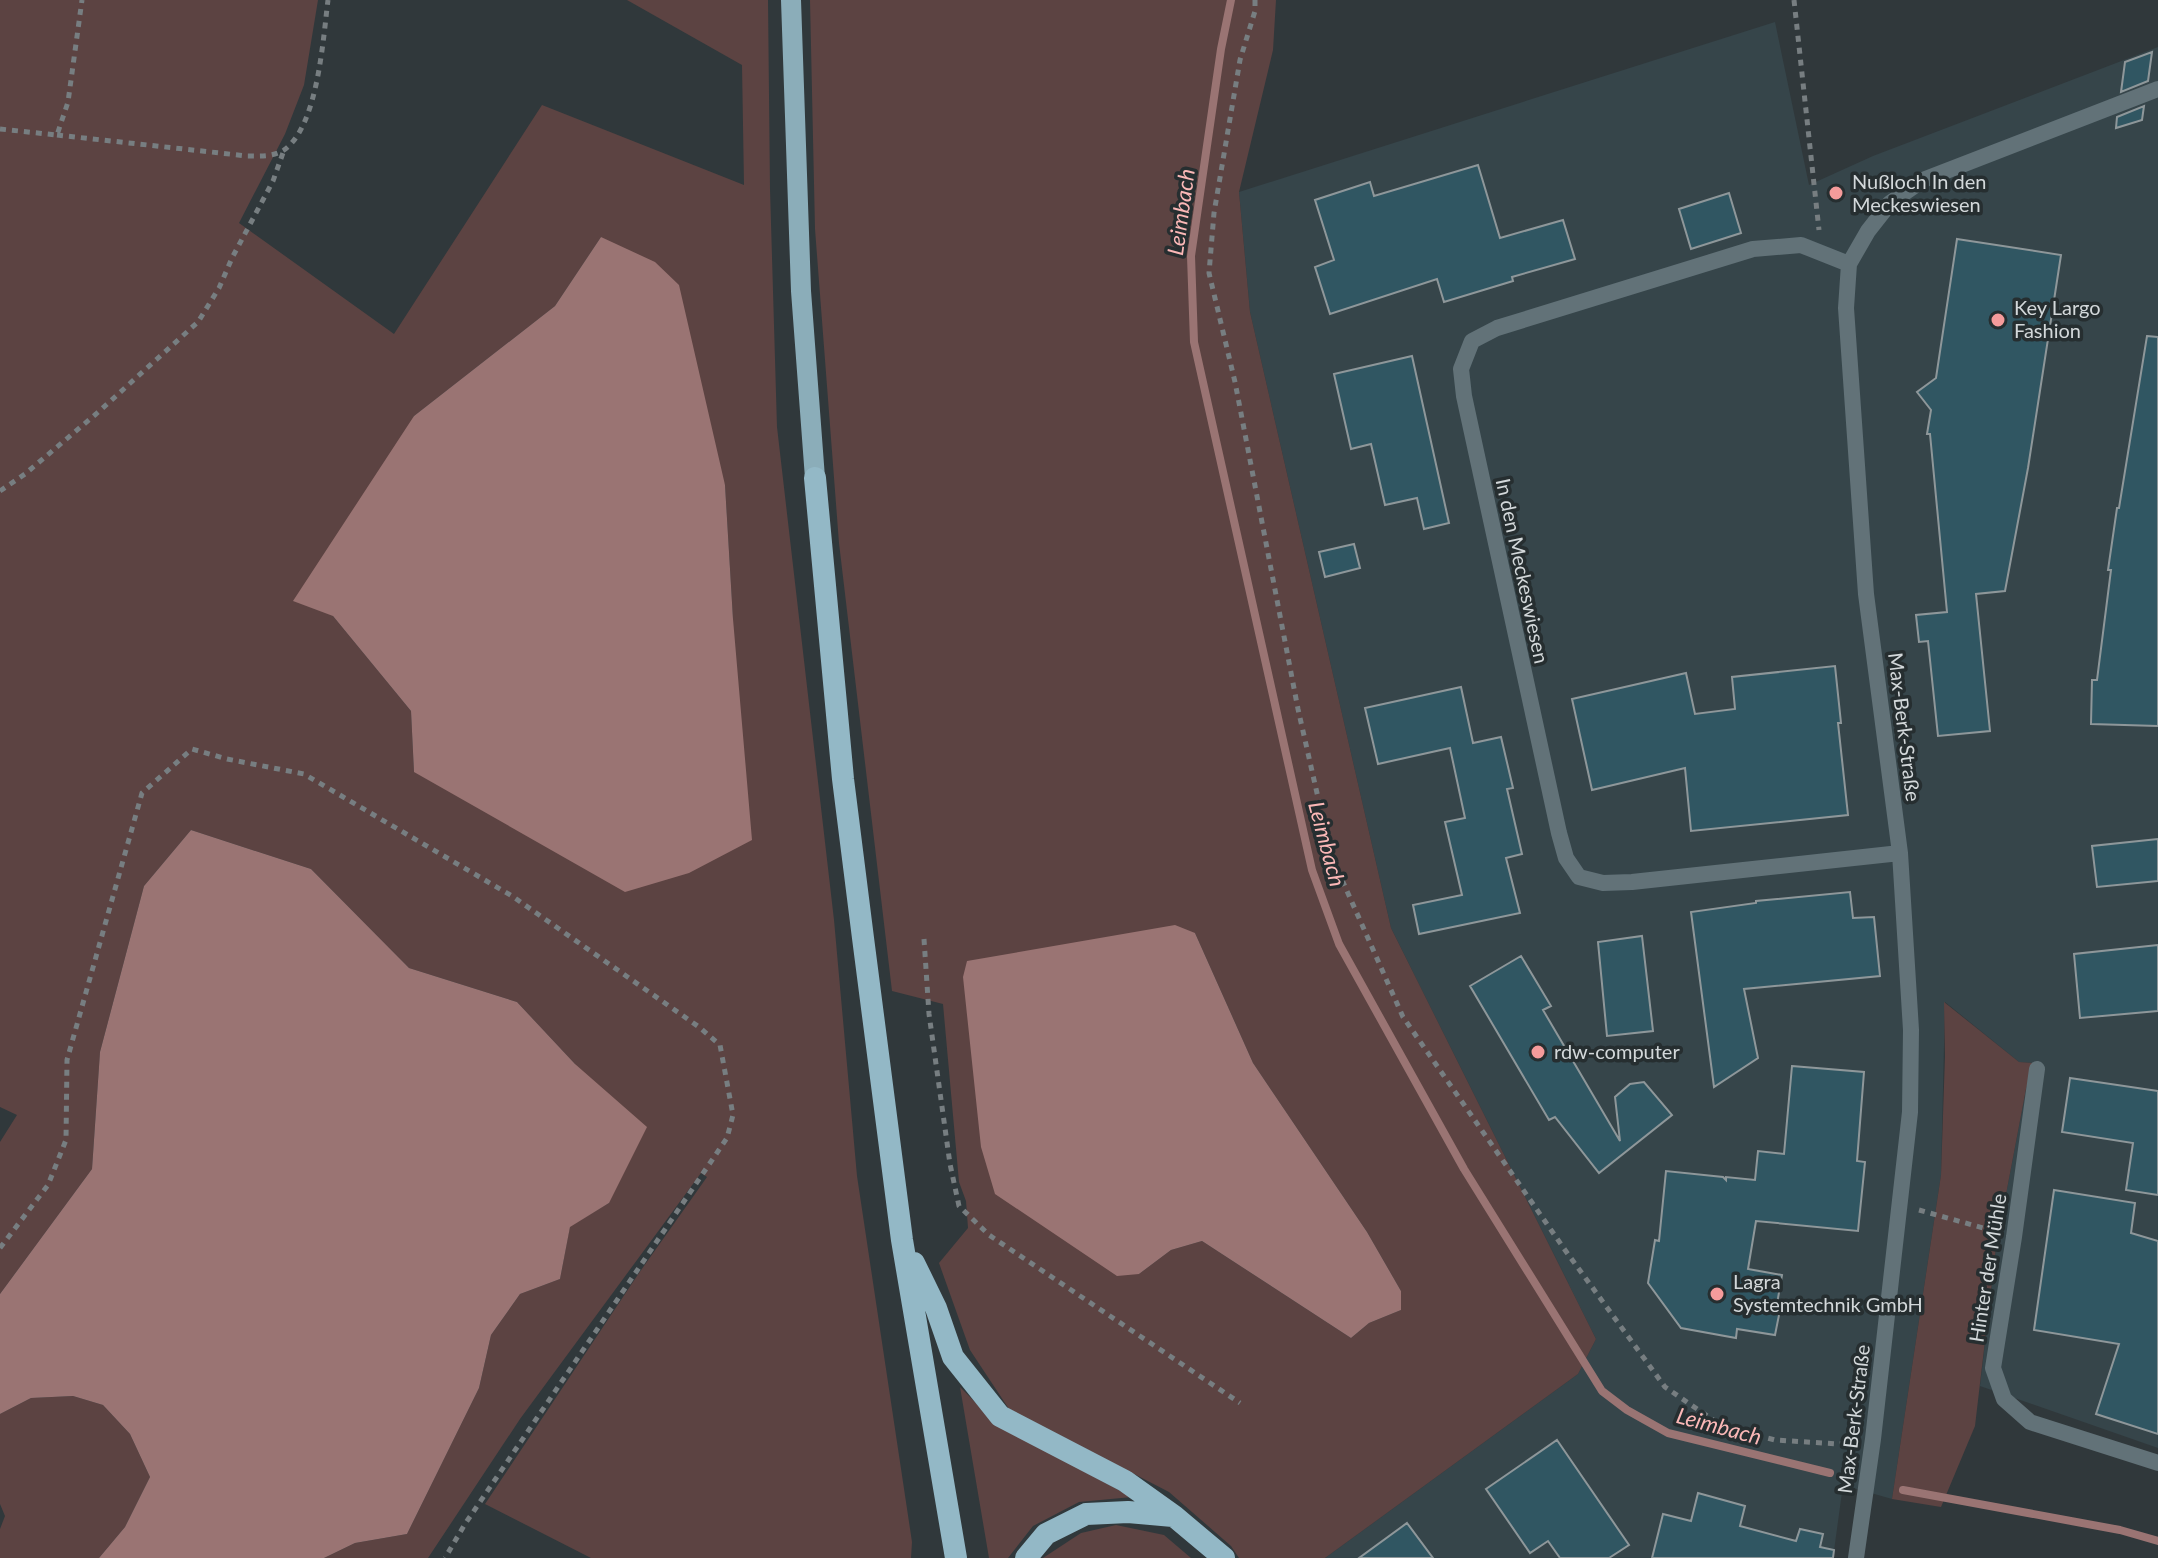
<svg xmlns="http://www.w3.org/2000/svg" width="2158" height="1558" font-family="Lato,sans-serif">
<style>
.built{fill:#36454a}
.green{fill:#5c4342;fill-rule:evenodd}
.water{fill:#9a7473}
.lines{fill:none;stroke-linecap:round;stroke-linejoin:round}
.stream{stroke:#9a7473;stroke-width:8}
.building{fill:#305662;stroke:#8e979a;stroke-width:2}
.path{stroke:#777e81;stroke-width:5;stroke-dasharray:6 6;stroke-linecap:butt}
.minor{stroke:#627278;stroke-width:16}
.primary{stroke:#8badb9;stroke-width:20}
.trunk{stroke:#93b8c6;stroke-width:22}
.poi-dot{fill:#f59b9b;stroke:#262e30;stroke-width:3}
.labels{text-anchor:middle;stroke-width:7;stroke-linejoin:round;paint-order:stroke}
.poi-label{font-size:20px;fill:#d3d8da;stroke:#262e30;text-anchor:start}
.street-label{font-size:20px;fill:#d3d8da;stroke:#262e30}
.water-label{font-size:22px;font-style:italic;fill:#fbb8b7;stroke:#262e30}
</style>
<rect width="100%" height="100%" fill="#30383b"/>
<path class="built" d="M 1775,22 L 1809,185 L 1873,156 L 2158,47 L 2158,1448 L 1980,1386 L 1996,1247 L 2026,1089 L 2033,1063 L 2019,1062 L 1945,1002 L 1941,1175 L 1892,1499 L 1843,1485 L 1833,1558 L 1325,1558 L 1578,1374 L 1596,1339 L 1391,928 L 1250,312 L 1239,192 Z"/>
<path class="green" d="M 0,0 L 318,0 L 304,85 L 285,134 L 239,223 L 394,334 L 542,105 L 744,185 L 742,65 L 627,0 L 768,0 L 770,189 L 777,427 L 834,920 L 857,1176 L 912,1542 L 911,1558 L 591,1558 L 485,1504 L 639,1273 L 707,1177 L 701,1173 L 520,1419 L 428,1558 L 324,1558 L 355,1543 L 407,1534 L 479,1388 L 491,1335 L 520,1294 L 560,1279 L 570,1226 L 609,1203 L 575,1064 L 517,1002 L 409,968 L 311,869 L 191,830 L 144,886 L 100,1052 L 92,1169 L 0,1294 L 0,1142 L 17,1115 L 0,1107 ZM 601,237 L 725,485 L 733,619 L 414,772 L 411,711 L 333,616 L 414,416 L 555,306 Z
M 810,0 L 1276,0 L 1273,50 L 1239,192 L 1250,312 L 1391,928 L 1596,1339 L 1578,1374 L 1325,1558 L 1239,1558 L 1231,1546 L 1169,1492 L 1009,1409 L 970,1350 L 939,1263 L 968,1228 L 966,1201 L 959,1182 L 943,1004 L 892,991 L 839,543 L 815,229 ZM 1195,933 L 1253,1063 L 1367,1232 L 1401,1291 L 1401,1310 L 1369,1323 L 1351,1338 L 1202,1241 L 1171,1250 L 1139,1274 Z
M 1944,1002 L 2019,1062 L 2033,1063 L 2026,1089 L 1996,1247 L 1975,1426 L 1941,1507 L 1892,1499 L 1941,1175 L 1945,1056 Z
M 960,1387 L 999,1426 L 1132,1497 L 1079,1502 L 1033,1526 L 1008,1558 L 989,1558 Z
M 73,1396 L 103,1405 L 130,1434 L 150,1477 L 125,1527 L 99,1558 L 0,1558 L 0,1529 L 5,1516 L 0,1504 L 0,1414 L 31,1398 Z
M 1116,1525 L 1164,1535 L 1191,1558 L 1043,1558 L 1081,1533 Z"/>
<path class="water" d="M 601,237 L 655,262 L 679,285 L 725,485 L 733,619 L 752,840 L 689,873 L 625,892 L 414,772 L 411,711 L 333,616 L 293,601 L 414,416 L 555,306 Z
M 191,830 L 311,869 L 409,968 L 517,1002 L 575,1064 L 647,1127 L 609,1203 L 570,1227 L 560,1279 L 520,1294 L 491,1335 L 479,1388 L 407,1534 L 355,1543 L 324,1558 L 99,1558 L 125,1527 L 150,1477 L 130,1434 L 103,1405 L 73,1396 L 31,1398 L 0,1414 L 0,1294 L 92,1169 L 100,1052 L 144,886 Z
M 1175,925 L 1195,933 L 1253,1063 L 1367,1232 L 1401,1291 L 1401,1310 L 1369,1323 L 1351,1338 L 1202,1241 L 1171,1250 L 1139,1274 L 1117,1276 L 995,1194 L 981,1147 L 963,977 L 967,961 Z"/>
<g class="lines">
<path class="stream" d="M 1231,0 L 1221,49 L 1191,256 L 1194,342 L 1312,870 L 1339,944 L 1464,1169 L 1602,1391 L 1627,1410 L 1668,1433 L 1830,1473
M 1903,1490 L 2120,1530 L 2158,1541"/>
</g>
<path class="building" d="M 2152,52 L 2148,81 L 2121,92 L 2125,62 Z
M 2144,106 L 2142,120 L 2116,128 L 2117,117 Z
M 1478,165 L 1500,238 L 1563,220 L 1575,259 L 1512,277 L 1513,281 L 1444,302 L 1437,279 L 1330,314 L 1315,267 L 1334,260 L 1315,200 L 1370,182 L 1374,196 Z
M 1729,193 L 1741,233 L 1691,249 L 1679,209 Z
M 1957,239 L 2061,255 L 2028,468 L 2005,591 L 1976,594 L 1990,731 L 1938,736 L 1928,641 L 1919,642 L 1916,615 L 1947,612 L 1930,434 L 1927,434 L 1931,410 L 1917,392 L 1936,378 Z
M 2147,336 L 2158,337 L 2158,726 L 2091,724 L 2092,680 L 2097,680 L 2111,570 L 2108,570 L 2117,508 L 2119,508 Z
M 1412,356 L 1449,523 L 1424,529 L 1417,498 L 1385,505 L 1371,444 L 1351,449 L 1334,374 Z
M 1354,544 L 1360,568 L 1325,577 L 1319,552 Z
M 1835,666 L 1841,723 L 1838,723 L 1848,815 L 1691,831 L 1685,768 L 1592,790 L 1572,699 L 1686,673 L 1695,714 L 1735,709 L 1732,677 Z
M 1461,687 L 1473,743 L 1501,737 L 1513,788 L 1507,789 L 1522,854 L 1506,858 L 1520,913 L 1419,934 L 1413,905 L 1462,895 L 1445,822 L 1465,818 L 1450,748 L 1378,764 L 1365,708 Z
M 2158,839 L 2158,881 L 2097,887 L 2092,846 Z
M 1850,892 L 1853,918 L 1874,917 L 1880,976 L 1744,989 L 1758,1058 L 1714,1087 L 1691,912 L 1756,903 L 1756,901 Z
M 1642,936 L 1653,1031 L 1607,1036 L 1598,942 Z
M 2158,945 L 2158,1011 L 2080,1018 L 2074,954 Z
M 1521,956 L 1551,1006 L 1543,1010 L 1620,1141 L 1615,1097 L 1630,1084 L 1644,1082 L 1672,1115 L 1599,1173 L 1555,1117 L 1549,1120 L 1470,986 Z
M 1792,1066 L 1864,1072 L 1857,1161 L 1865,1162 L 1858,1231 L 1756,1221 L 1748,1269 L 1782,1275 L 1777,1304 L 1781,1305 L 1775,1335 L 1737,1329 L 1736,1338 L 1681,1328 L 1648,1283 L 1655,1240 L 1659,1241 L 1666,1171 L 1723,1177 L 1726,1180 L 1726,1177 L 1755,1180 L 1758,1151 L 1784,1154 Z
M 2070,1078 L 2158,1091 L 2158,1195 L 2126,1190 L 2133,1143 L 2062,1132 Z
M 2054,1190 L 2135,1203 L 2131,1233 L 2158,1241 L 2158,1434 L 2096,1414 L 2119,1344 L 2034,1330 Z
M 1557,1440 L 1629,1545 L 1609,1558 L 1560,1558 L 1548,1541 L 1530,1553 L 1486,1489 Z
M 1698,1493 L 1745,1506 L 1740,1526 L 1796,1541 L 1800,1529 L 1823,1534 L 1820,1547 L 1834,1550 L 1833,1558 L 1652,1558 L 1663,1514 L 1691,1521 Z
M 1407,1523 L 1433,1558 L 1359,1558 Z"/>
<g class="lines">
<path class="path" d="M 1255,0 L 1255,11 L 1240,60 L 1214,213 L 1209,273 L 1235,382 L 1298,709 L 1331,855 L 1403,1017 L 1565,1250 L 1665,1387 L 1722,1426 L 1775,1440 L 1839,1444 L 1852,1442
M 1794,0 L 1819,230
M 0,129 L 57,135 L 68,102 L 82,0
M 57,135 L 247,156 C 260,156 273,157 284,150 C 318,126 323,39 328,0
M 0,491 L 25,474 L 96,414 L 198,322 L 219,288 L 232,258 L 273,181 L 284,150
M 924,939 L 929,1014 L 950,1164 L 959,1206 L 989,1235 L 1240,1403
M 1919,1210 L 1994,1231
M 0,1248 L 48,1185 L 66,1140 L 67,1060 L 142,793 L 192,749 L 227,759 L 304,774 L 512,896 L 699,1027 L 720,1045 L 733,1115 L 727,1138 L 465,1524 L 445,1558"/>
<path class="minor" d="M 1849,264 L 1801,245 L 1753,249 L 1497,328 L 1472,341 L 1461,369 L 1464,396 L 1559,833 L 1566,858 L 1579,877 L 1603,883 L 1632,882 L 1900,853
M 2037,1069 L 2014,1237 L 1993,1368 L 2004,1399 L 2030,1422 L 2158,1463
M 1856,1558 L 1873,1439 L 1910,1112 L 1911,1030 L 1900,853 L 1866,594 L 1846,308 L 1849,264 L 1868,231 L 1890,203 L 1923,180 L 2158,89"/>
<path class="primary" d="M 791,0 L 801,291 L 815,478"/>
<path class="trunk" d="M 815,478 L 843,779 L 863,938 L 902,1240 L 956,1558
M 914,1263 L 936,1308 L 953,1357 L 1000,1416 L 1125,1481 L 1174,1516 L 1224,1558
M 1026,1558 L 1046,1534 L 1086,1514 L 1128,1512 L 1173,1516"/>
</g>
<g class="poi-dot">
<circle cx="1836" cy="193" r="8"/>
<circle cx="1998" cy="320" r="8"/>
<circle cx="1538" cy="1052" r="8"/>
<circle cx="1717" cy="1294" r="8"/>
</g>
<g class="labels">
<g class="poi-label">
<text x="1852" y="189">Nußloch In den<tspan x="1852" dy="23">Meckeswiesen</tspan></text>
<text x="2014" y="315">Key Largo<tspan x="2014" dy="23">Fashion</tspan></text>
<text x="1554" y="1059">rdw-computer</text>
<text x="1733" y="1289">Lagra<tspan x="1733" dy="23">Systemtechnik GmbH</tspan></text>
</g>
<g class="street-label">
<text transform="translate(1522 571) rotate(78)" y="7">In den Meckeswiesen</text>
<text transform="translate(1904 727) rotate(83)" y="7">Max-Berk-Straße</text>
<text transform="translate(1988 1268) rotate(-81)" y="7">Hinter der Mühle</text>
<text transform="translate(1854 1419) rotate(-83)" y="7">Max-Berk-Straße</text>
</g>
<g class="water-label">
<text transform="translate(1181 212) rotate(-82)" y="8">Leimbach</text>
<text transform="translate(1327 844) rotate(75)" y="8">Leimbach</text>
<text transform="translate(1719 1426) rotate(15)" y="8">Leimbach</text>
</g>
</g>
</svg>
